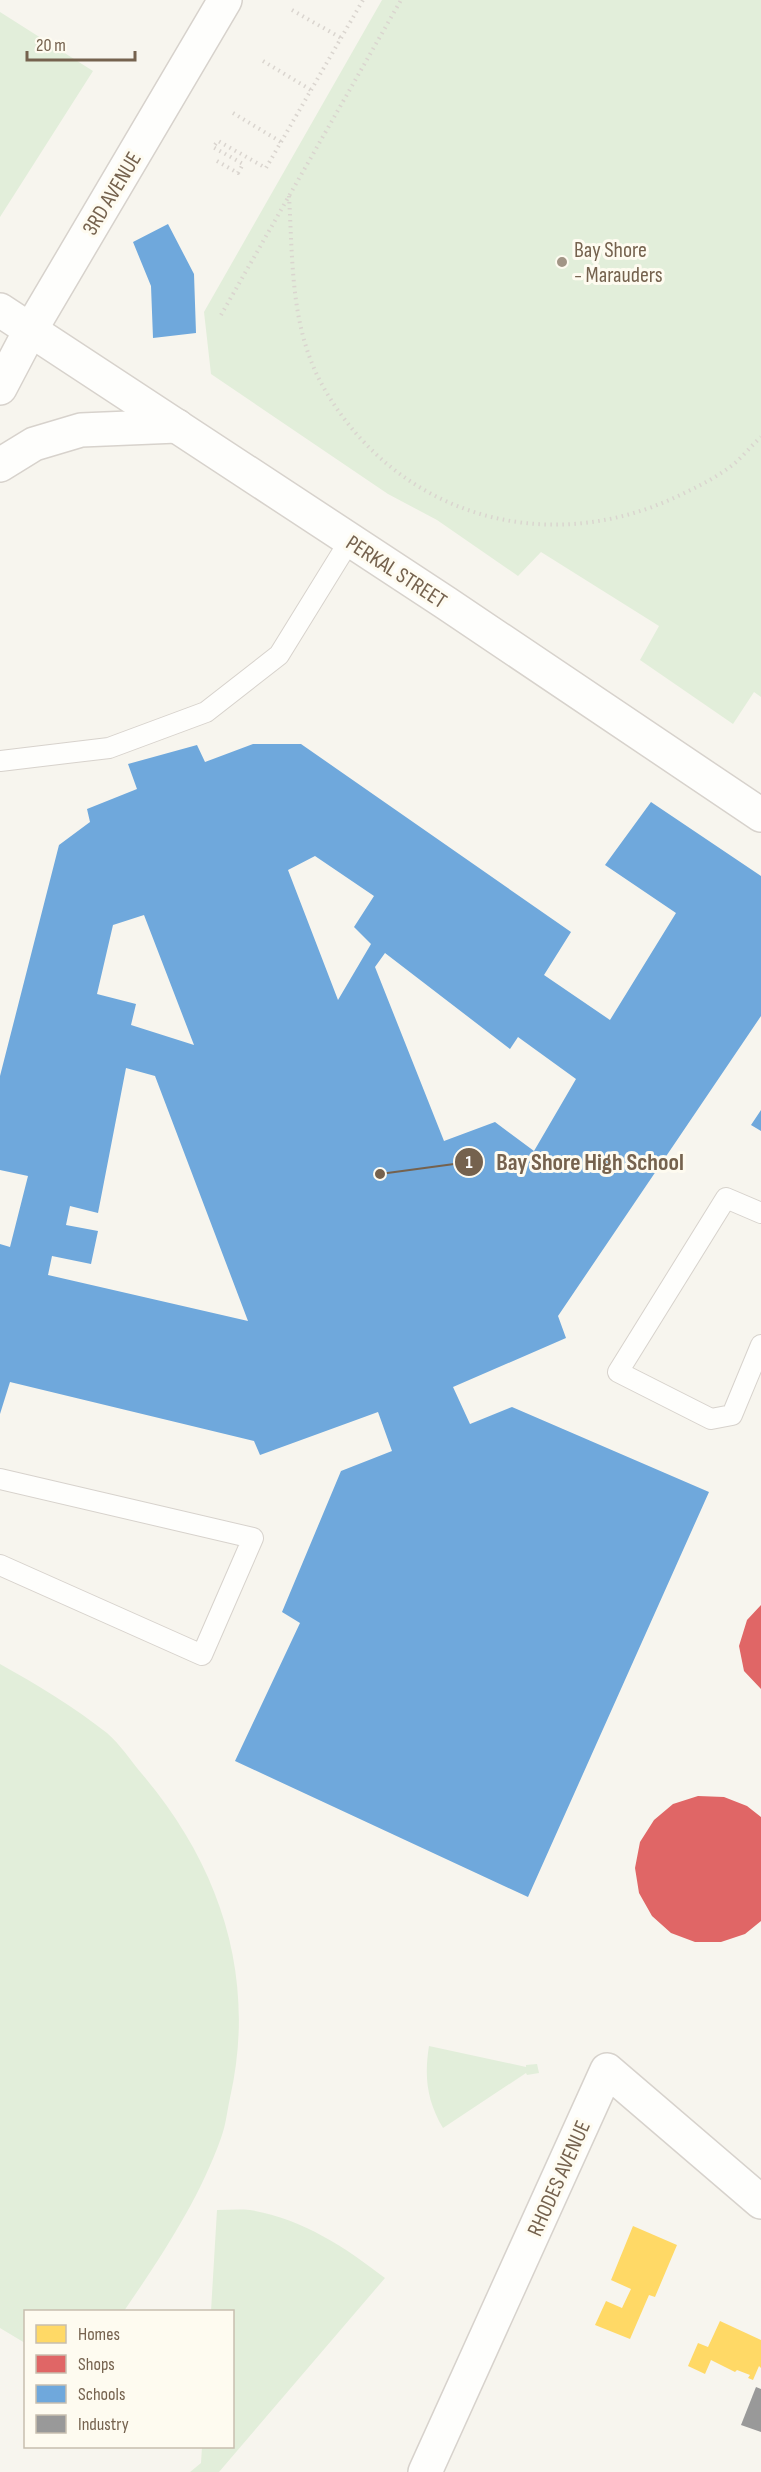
<svg xmlns="http://www.w3.org/2000/svg" width="761" height="2472" font-family="'Sofia Sans Condensed',sans-serif">
<style>
.green{fill:#e2eeda}
.homes{fill:#ffd966}
.shops{fill:#e06666}
.schools{fill:#6fa8dc;fill-rule:evenodd}
.industry{fill:#999}
.lines{fill:none;stroke-linecap:round;stroke-linejoin:round}
.service-casing{stroke:#d7d2cc;stroke-width:22}
.minor-casing{stroke:#d7d2cc;stroke-width:36}
.tertiary-casing{stroke:#d7d2cc;stroke-width:36}
.path{stroke:#dad5cf;stroke-width:4;stroke-dasharray:1.5 4.5;stroke-linecap:butt}
.service{stroke:#fefefc;stroke-width:20}
.minor{stroke:#fefefc;stroke-width:33}
.tertiary{stroke:#fefefc;stroke-width:33}
.poi-dot{fill:#a29586;stroke:#fefbf0;stroke-width:2}
.labels{text-anchor:middle;stroke-width:6;stroke-linejoin:round;paint-order:stroke}
.street-label{font-size:22px;fill:#75624e;stroke:#fefbf0}
.poi-label{font-size:22px;fill:#75624e;stroke:#fefbf0;text-anchor:start}
.leader{fill:none;stroke:#75624e;stroke-width:2}
.callout-dot{fill:#75624e;stroke:#fefbf0;stroke-width:2}
.mark-label{font-size:18px;text-anchor:middle;font-weight:bold;fill:#fff}
.callout-label{font-size:24px;text-anchor:middle;font-weight:bold;fill:#75624e;stroke:#fefbf0;stroke-width:6;stroke-linejoin:round;paint-order:stroke}
</style>
<rect width="100%" height="100%" fill="#f7f5ee"/>
<path class="green" d="M 382,0 L 761,0 L 761,697 L 754,692 L 733,724 L 640,660 L 659,626 L 541,552 L 518,576 L 437,520 L 388,494 L 211,374 L 204,312 Z
M 0,12 L 93,71 L 0,217 Z
M 0,1664 C 36,1684 74,1707 107,1733 C 120,1744 131,1761 142,1774 C 221,1867 257,1978 230,2098 C 227,2111 226,2125 221,2138 C 199,2200 161,2257 124,2311 L 26,2312 L 25,2343 L 0,2328 Z
M 429,2046 L 526,2067 L 526,2065 L 537,2064 L 539,2073 L 527,2075 L 526,2073 L 443,2128 C 427,2101 424,2077 429,2046 Z
M 217,2210 C 228,2210 239,2209 250,2210 C 301,2218 345,2247 385,2278 L 219,2472 L 190,2472 L 201,2463 L 202,2447 L 232,2446 L 232,2312 L 211,2311 Z"/>
<path class="homes" d="M 633,2226 L 677,2245 L 655,2297 L 649,2295 L 630,2339 L 595,2325 L 606,2301 L 622,2308 L 631,2289 L 611,2280 Z
M 720,2321 L 761,2340 L 761,2368 L 759,2366 L 753,2380 L 748,2378 L 750,2375 L 737,2370 L 735,2372 L 711,2360 L 705,2374 L 688,2366 L 698,2343 L 708,2347 Z"/>
<path class="shops" d="M 761,1605 L 761,1689 L 744,1671 L 739,1646 L 747,1620 Z
M 698,1796 L 724,1797 L 747,1806 L 761,1817 L 761,1921 L 745,1934 L 721,1942 L 695,1942 L 671,1933 L 652,1916 L 639,1893 L 635,1868 L 640,1842 L 654,1820 L 673,1804 Z"/>
<path class="schools" d="M 168,224 L 194,274 L 196,333 L 153,338 L 151,286 L 133,242 Z
M 253,744 L 301,744 L 571,932 L 544,975 L 610,1020 L 676,913 L 605,865 L 651,802 L 761,876 L 761,1016 L 558,1316 L 566,1338 L 453,1387 L 470,1424 L 512,1407 L 709,1492 L 528,1897 L 235,1761 L 300,1623 L 282,1612 L 341,1471 L 392,1451 L 378,1412 L 260,1455 L 254,1441 L 10,1382 L 0,1414 L 0,1244 L 10,1247 L 28,1176 L 0,1170 L 0,1076 L 59,845 L 90,822 L 87,809 L 137,789 L 128,764 L 197,745 L 205,762 ZM 315,856 L 374,896 L 354,927 L 371,944 L 338,1000 L 288,870 ZM 144,915 L 194,1045 L 131,1025 L 136,1004 L 97,994 L 113,925 ZM 385,953 L 510,1049 L 518,1037 L 576,1079 L 534,1151 L 495,1122 L 444,1141 L 375,967 ZM 126,1068 L 155,1076 L 248,1321 L 48,1275 L 52,1256 L 91,1264 L 98,1231 L 66,1225 L 70,1206 L 98,1213 Z
M 761,1110 L 761,1131 L 751,1125 Z"/>
<path class="industry" d="M 756,2387 L 761,2389 L 761,2432 L 741,2425 Z"/>
<g class="lines">
<g class="service-casing">
<path id="service" d="M 0,761 L 109,748 L 206,712 L 279,655 L 350,540
M 761,1213 L 726,1198 L 618,1372 L 711,1419 L 732,1415 L 761,1345
M 0,1479 L 253,1538 L 202,1655 L 0,1565"/>
</g>
<g class="minor-casing">
<path id="minor" d="M 0,310 L 446,603 L 761,815
M 425,2472 L 607,2070 L 761,2202"/>
</g>
<g class="tertiary-casing">
<path id="tertiary" d="M 0,388 L 31,329 L 225,0
M 0,465 L 34,444 L 81,430 L 177,426"/>
</g>
<path class="path" d="M 292,10 L 341,38
M 263,61 L 311,90
M 233,113 L 281,142
M 217,161 L 238,173 L 243,164 L 213,147 L 218,141 L 266,168 L 363,0
M 289,196 C 293,263 290,330 325,390 C 399,516 545,558 676,497 C 697,487 718,477 735,463 C 744,455 752,445 761,437
M 221,315 L 401,0"/>
<use href="#service" class="service"/>
<use href="#minor" class="minor"/>
<use href="#tertiary" class="tertiary"/>
</g>
<circle class="poi-dot" cx="562" cy="262" r="6"/>
<g class="labels">
<g class="street-label">
<text transform="translate(111 193) rotate(-59)" y="8">3RD AVENUE</text>
<text transform="translate(397 571) rotate(33)" y="8">PERKAL STREET</text>
<text transform="translate(558 2178) rotate(-66)" y="8">RHODES AVENUE</text>
</g>
<g class="poi-label">
<text x="574" y="257">Bay Shore<tspan x="574" dy="25">- Marauders</tspan></text>
</g>
</g>
<path class="leader" d="M380 1174L469 1162"/>
<g class="callout-dot">
<circle cx="380" cy="1174" r="6"/>
<circle cx="469" cy="1162" r="15"/>
</g>
<g class="mark-label">
<text x="469" y="1168">1</text>
</g>
<g class="callout-label">
<text x="590" y="1170">Bay Shore High School</text>
</g>
<rect x="24" y="2310" width="210" height="138" fill="#fefbf0" stroke="#c7beaf" stroke-width="1.5"/>
<rect x="36" y="2325" width="30" height="18" fill="#ffd966" stroke="#c7beaf" stroke-width="1.5"/>
<text x="78" y="2340" font-size="18" fill="#75624e">Homes</text>
<rect x="36" y="2355" width="30" height="18" fill="#e06666" stroke="#c7beaf" stroke-width="1.5"/>
<text x="78" y="2370" font-size="18" fill="#75624e">Shops</text>
<rect x="36" y="2385" width="30" height="18" fill="#6fa8dc" stroke="#c7beaf" stroke-width="1.5"/>
<text x="78" y="2400" font-size="18" fill="#75624e">Schools</text>
<rect x="36" y="2415" width="30" height="18" fill="#999999" stroke="#c7beaf" stroke-width="1.5"/>
<text x="78" y="2430" font-size="18" fill="#75624e">Industry</text>
<path d="M27 51v9h108v-9" fill="none" stroke="#75624e" stroke-width="3"/>
<text x="36" y="51" font-size="18" fill="#75624e" stroke="#fefbf0" stroke-width="4.5" paint-order="stroke">20 m</text>
</svg>
